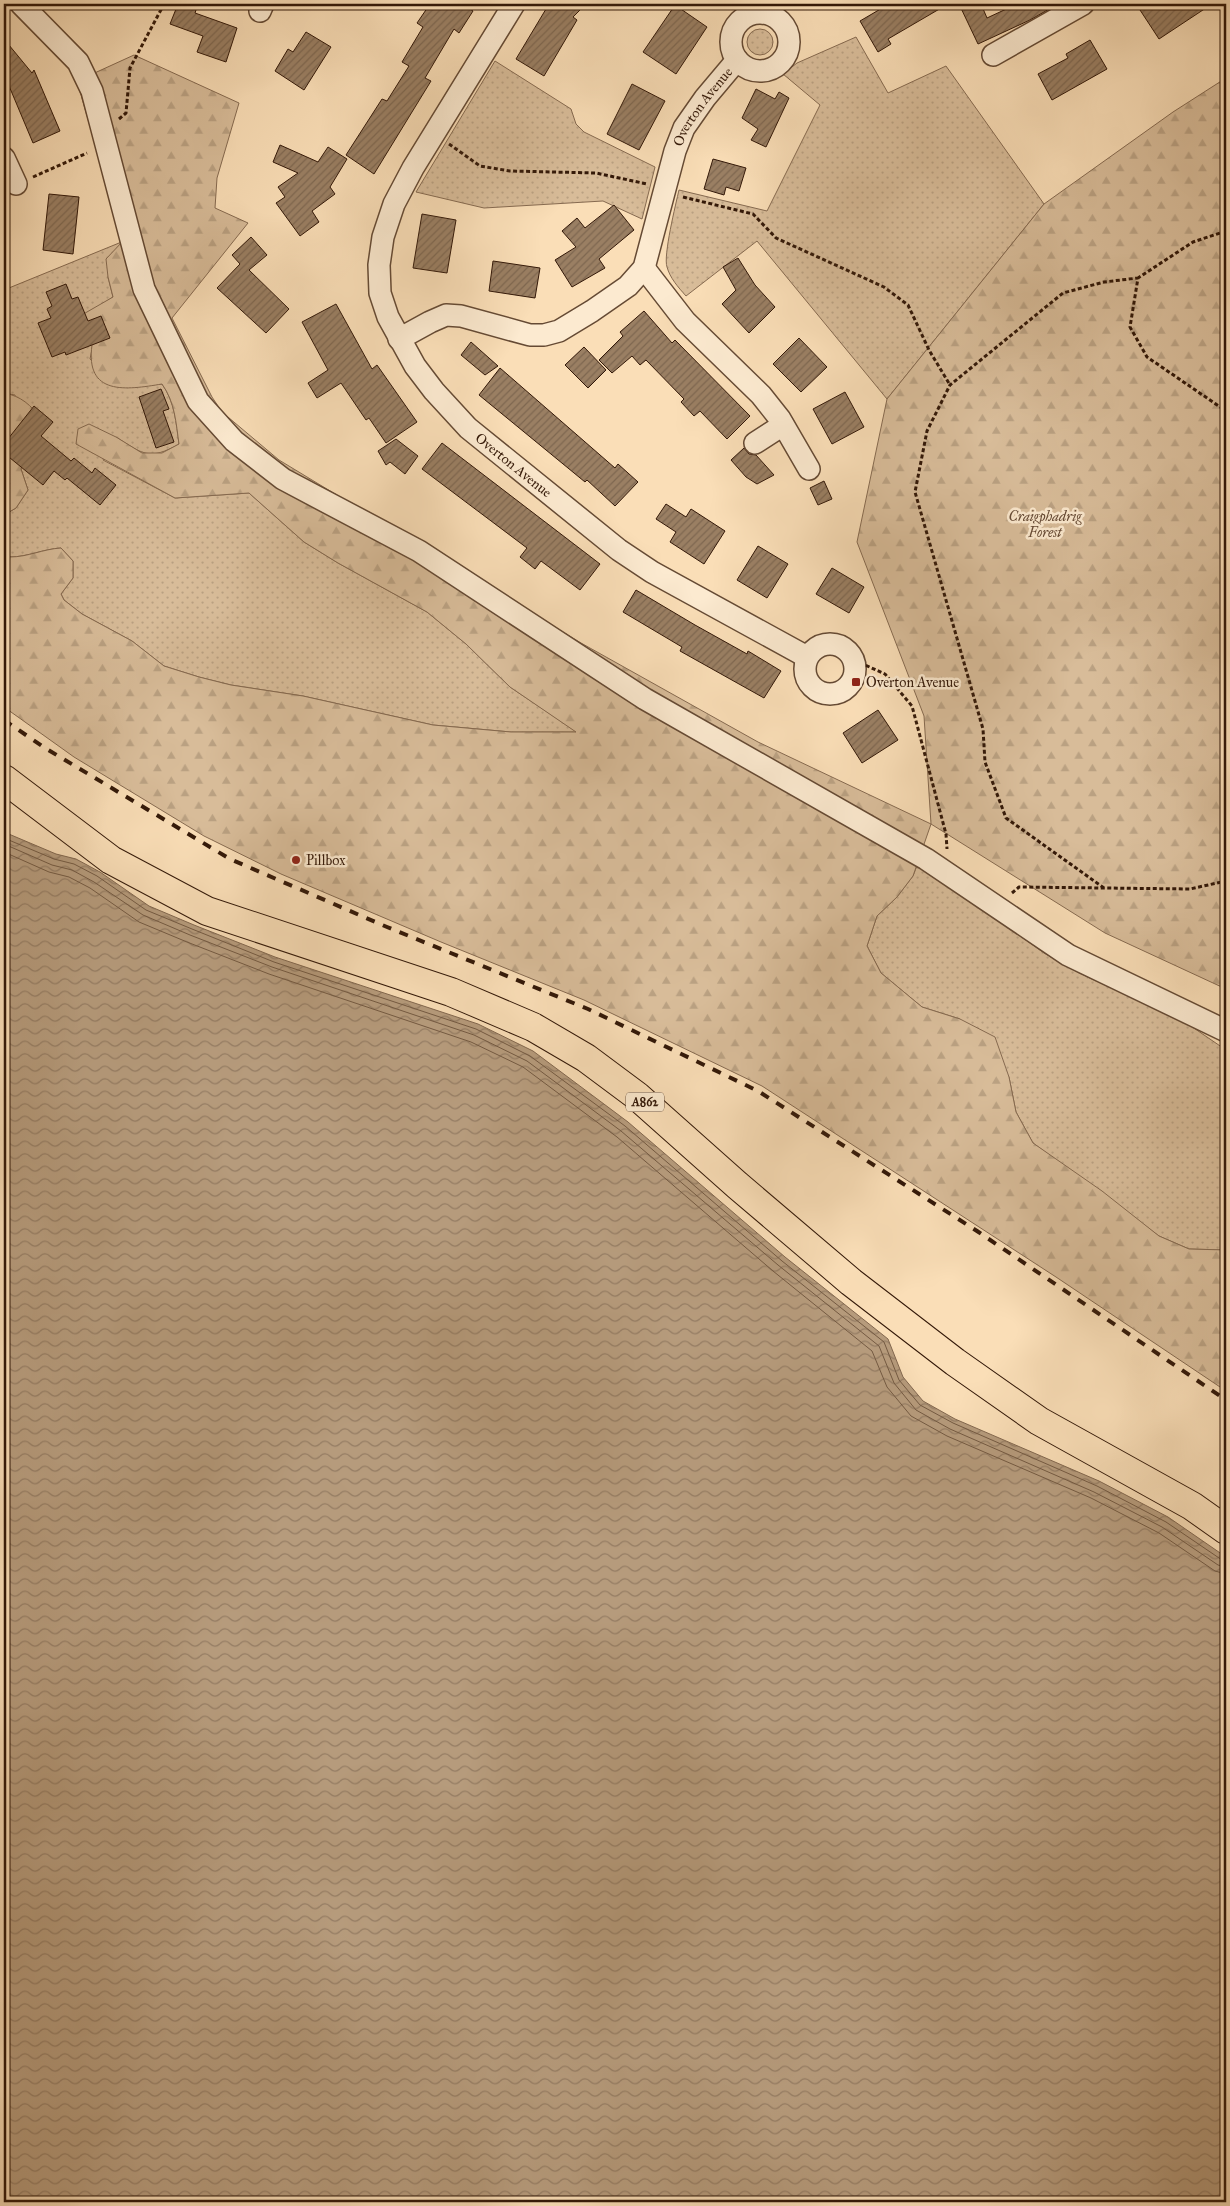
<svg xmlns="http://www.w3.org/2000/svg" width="1230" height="2206" font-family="'IM FELL Great Primer',serif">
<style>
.grass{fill:url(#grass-dots);stroke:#866a50}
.forest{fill:url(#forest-firs);stroke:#866a50}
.water{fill:url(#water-waves);stroke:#82674e}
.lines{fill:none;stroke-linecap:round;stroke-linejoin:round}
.shore{stroke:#745a42;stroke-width:1}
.building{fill:url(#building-hatch);stroke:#331808}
.street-casing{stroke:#654a34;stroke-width:24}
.primary-casing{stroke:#331808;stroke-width:30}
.path{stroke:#331808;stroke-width:3;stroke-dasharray:4 2.5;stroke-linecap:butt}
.street{stroke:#fcead0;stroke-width:21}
.primary{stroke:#fadeb7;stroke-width:28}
.rail{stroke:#331808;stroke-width:4;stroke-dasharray:9 9;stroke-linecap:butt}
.poi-dot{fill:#8f2418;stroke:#fcead0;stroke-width:2}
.labels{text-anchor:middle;stroke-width:5;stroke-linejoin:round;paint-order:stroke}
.shield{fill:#fcead0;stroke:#6f5744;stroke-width:1}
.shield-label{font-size:12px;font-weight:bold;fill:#331808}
.street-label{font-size:14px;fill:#331808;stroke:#fcead0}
.park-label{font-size:14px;font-style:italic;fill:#654934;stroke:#fcead0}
.poi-label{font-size:14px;fill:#331808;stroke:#fcead0;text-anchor:start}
</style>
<defs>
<pattern id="grass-dots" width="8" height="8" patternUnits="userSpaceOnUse" patternTransform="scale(1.25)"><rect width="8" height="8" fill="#d8bc99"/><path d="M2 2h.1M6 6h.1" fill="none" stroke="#baa182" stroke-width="1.8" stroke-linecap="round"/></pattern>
<pattern id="forest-firs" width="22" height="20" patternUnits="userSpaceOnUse" patternTransform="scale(1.25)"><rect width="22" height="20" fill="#d8bc99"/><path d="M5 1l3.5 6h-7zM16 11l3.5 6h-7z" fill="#baa182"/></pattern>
<pattern id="water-waves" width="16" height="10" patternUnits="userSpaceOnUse" patternTransform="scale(1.25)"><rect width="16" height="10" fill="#b69b7c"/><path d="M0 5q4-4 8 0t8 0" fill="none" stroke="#957d64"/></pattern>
<pattern id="building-hatch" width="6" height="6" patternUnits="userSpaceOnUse" patternTransform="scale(1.25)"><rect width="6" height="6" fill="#9a7f63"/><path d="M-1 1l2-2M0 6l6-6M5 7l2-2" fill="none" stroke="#7e6750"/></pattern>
</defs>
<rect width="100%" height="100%" fill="#fadeb7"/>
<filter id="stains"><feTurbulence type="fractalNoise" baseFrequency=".004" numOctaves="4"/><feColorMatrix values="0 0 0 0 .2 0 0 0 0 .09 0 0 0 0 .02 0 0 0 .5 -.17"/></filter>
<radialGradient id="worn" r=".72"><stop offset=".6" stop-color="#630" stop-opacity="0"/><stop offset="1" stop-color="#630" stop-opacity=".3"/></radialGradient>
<path class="grass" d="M747 42a13 13 0 1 1 26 0a13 13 0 1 1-26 0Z
M 856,37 L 888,93 L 946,66 L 1044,204 L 887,399 L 757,241 L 686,296 C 678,287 670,278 667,267 C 663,256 676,203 679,190 L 767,211 L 820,105 L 783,74 L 797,63 Z
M 495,61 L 571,109 L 576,124 L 584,132 L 655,167 L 642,219 L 603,201 L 484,208 L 416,192 Z
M 124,241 L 108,277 L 113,297 L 101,305 L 90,359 L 127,387 L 162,384 C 175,402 176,423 179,444 C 149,461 143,454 116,437 L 103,460 L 175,498 L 249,493 L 304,542 L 338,563 L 427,612 L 466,644 L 510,687 L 577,732 L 511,732 L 433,725 L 303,696 L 231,685 L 199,677 L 164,666 L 132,641 L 82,614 L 64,600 L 61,594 L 73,578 L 73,561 L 61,548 C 43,549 28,557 10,557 L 4,550 L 4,515 L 16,508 L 28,490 L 21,469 L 26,453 L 15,395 L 4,393 L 4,290 Z
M 918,863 L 1044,953 L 1079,973 L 1185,1022 L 1226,1050 L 1226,1250 L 1189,1249 L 1159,1236 L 1033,1143 L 1016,1112 L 1009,1077 L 960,1019 L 922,1007 L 881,973 L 867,946 L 877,916 L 897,897 L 913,876 Z"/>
<path class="forest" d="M 134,55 L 239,103 L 217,178 L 215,208 L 248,223 L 172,318 L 212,397 L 222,412 L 279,460 L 581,643 L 758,742 L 931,824 L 924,716 L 857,542 L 887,399 L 1044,204 L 1173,112 L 1226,78 L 1226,989 L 1105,933 L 931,824 L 913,876 L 897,897 L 877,916 L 867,946 L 881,973 L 922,1007 L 960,1019 L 995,1037 L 1009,1077 L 1016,1112 L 1033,1143 L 1102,1191 L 1159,1236 L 1189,1249 L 1226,1250 L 1226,1391 L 1056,1277 L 762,1086 L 584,1000 L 441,942 L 281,874 L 204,836 L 74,757 L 4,707 L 4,550 L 10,557 C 28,557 43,549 61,548 L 73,561 L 73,578 L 61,594 L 64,600 L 82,614 L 132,641 L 164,666 L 199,677 L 231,685 L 303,696 L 433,725 L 511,732 L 576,732 L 510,687 L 466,644 L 427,612 L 338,563 L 304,542 L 249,493 L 175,498 L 76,444 L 78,429 L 89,424 L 116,437 L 142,453 L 162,453 L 179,444 C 176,423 175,402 162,384 C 126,390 85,396 92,345 L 83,335 L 80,316 L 113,297 L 108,277 L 106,259 L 123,241 L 77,81 Z
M 4,393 C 21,396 31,405 41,419 L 26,453 L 21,469 L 28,490 L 16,508 L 4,515 Z"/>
<path class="water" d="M 4,832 L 56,854 L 76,859 L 100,872 L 149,906 L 194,925 L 275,957 L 478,1024 L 533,1051 L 628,1122 L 785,1257 L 888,1339 L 903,1377 L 923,1401 L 955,1419 L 1099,1481 L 1168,1517 L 1226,1557 L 1226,2202 L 4,2202 Z"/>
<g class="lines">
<path class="shore" d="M 4,838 L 54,859 L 74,864 L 97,876 L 146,910 L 192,929 L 274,962 L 476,1029 L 530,1056 L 625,1126 L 782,1261 L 884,1342 L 899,1380 L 920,1405 L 953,1423 L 1097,1486 L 1166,1522 L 1222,1560 L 1226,1560
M 4,844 L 52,865 L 72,870 L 94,882 L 143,915 L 190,935 L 272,967 L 474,1035 L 527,1061 L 621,1131 L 778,1265 L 879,1346 L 894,1383 L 916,1410 L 950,1429 L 1094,1492 L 1162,1527 L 1218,1565 L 1226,1567
M 4,852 L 49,872 L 69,877 L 90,888 L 139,922 L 187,942 L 269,974 L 471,1042 L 523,1067 L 617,1137 L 773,1271 L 872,1351 L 887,1387 L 911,1416 L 947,1436 L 1091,1498 L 1159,1533 L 1215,1571 L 1226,1574"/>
</g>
<path class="building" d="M 178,4 L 198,4 L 195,13 L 237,28 L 226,62 L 197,52 L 203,36 L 170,24 Z
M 430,4 L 462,4 L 473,11 L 459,33 L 454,29 L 425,78 L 431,81 L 374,174 L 346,155 L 382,99 L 387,101 L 409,66 L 402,62 L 423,27 L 417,23 Z
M 549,4 L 586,4 L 573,17 L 577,20 L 544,76 L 516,59 Z
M 889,4 L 948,4 L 888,39 L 891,44 L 878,52 L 860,21 Z
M 959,4 L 981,4 L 987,18 L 1017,4 L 1058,4 L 1030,20 L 978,44 Z
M 1150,4 L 1212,4 L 1159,39 L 1140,10 Z
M 675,5 L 707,27 L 676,74 L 643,52 Z
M 306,32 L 331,47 L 304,90 L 275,71 L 288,49 L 293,52 Z
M 4,39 L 32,73 L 34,70 L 60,131 L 33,143 L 4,74 Z
M 1090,40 L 1107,69 L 1052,100 L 1038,74 L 1068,58 L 1066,54 Z
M 632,84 L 665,101 L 639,150 L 607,134 Z
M 756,89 L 775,99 L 779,92 L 789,98 L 766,147 L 751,140 L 758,129 L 742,118 Z
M 280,145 L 318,162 L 328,147 L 347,159 L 330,187 L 335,194 L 312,211 L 319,222 L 300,236 L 276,203 L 285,197 L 278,187 L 298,173 L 273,162 Z
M 713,159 L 746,168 L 739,191 L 726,187 L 724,195 L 704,189 Z
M 49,194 L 79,197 L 73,254 L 43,250 Z
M 614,205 L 634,230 L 599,259 L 605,268 L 572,287 L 555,260 L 576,247 L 562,231 L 577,218 L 585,228 Z
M 422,214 L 456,220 L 447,273 L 413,268 Z
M 251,237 L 267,255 L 249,270 L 289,309 L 266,333 L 217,288 L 240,264 L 232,255 Z
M 738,258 L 755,285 L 775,307 L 749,333 L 722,304 L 736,290 L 723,267 Z
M 493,261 L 540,268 L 535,298 L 489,291 Z
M 66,284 L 72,299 L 78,297 L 88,321 L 101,316 L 110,338 L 66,355 L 65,352 L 52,357 L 38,323 L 51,318 L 47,309 L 52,306 L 46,292 Z
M 336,304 L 372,369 L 377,365 L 417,422 L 386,443 L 369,418 L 366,420 L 341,383 L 317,398 L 308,383 L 328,370 L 302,322 Z
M 644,311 L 672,343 L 675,340 L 750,416 L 727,439 L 700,411 L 694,416 L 681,402 L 684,399 L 646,360 L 640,365 L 632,356 L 612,373 L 599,360 L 623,336 L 620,332 Z
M 799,338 L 827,367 L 801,392 L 773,364 Z
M 471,342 L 498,366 L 485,375 L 461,355 Z
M 584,347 L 606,370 L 588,388 L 565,365 Z
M 500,368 L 615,468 L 618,464 L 638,482 L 615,506 L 587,480 L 585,482 L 479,395 Z
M 161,389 L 169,409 L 163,411 L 174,442 L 156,448 L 139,397 Z
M 845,392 L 864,427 L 832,444 L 813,409 Z
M 34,406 L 53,422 L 41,436 L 71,461 L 74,458 L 92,473 L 95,468 L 116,485 L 100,505 L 67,478 L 65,480 L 54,471 L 43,485 L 4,453 L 4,444 Z
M 396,439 L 418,456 L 405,474 L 390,462 L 386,465 L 378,451 Z
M 442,443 L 600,564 L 580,590 L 541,561 L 535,569 L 520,557 L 527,548 L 422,469 Z
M 744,448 L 749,454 L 756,455 L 774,475 L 757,484 L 746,477 L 731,460 Z
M 824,481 L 832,499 L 818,505 L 810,488 Z
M 666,504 L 686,517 L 691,509 L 725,531 L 704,564 L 670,542 L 676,532 L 656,519 Z
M 758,546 L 788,564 L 767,598 L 737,580 Z
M 832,568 L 864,587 L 849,613 L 816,594 Z
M 636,590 L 695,625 L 747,654 L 748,651 L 781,671 L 764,698 L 680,651 L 682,647 L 623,612 Z
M 878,710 L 898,740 L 862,763 L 843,733 Z"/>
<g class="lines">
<g class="street-casing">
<g id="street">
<path d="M 21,4 L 78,62 L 92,91 L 144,289 L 198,401 L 234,441 L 283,479 L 419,551 L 645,699 L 926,859 L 1068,955 L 1226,1031"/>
<path id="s1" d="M 514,4 L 413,168 L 394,204 L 383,237 L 379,265 L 380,293 L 388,317 L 415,366 L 434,391 L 468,428 L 619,550 L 652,572 L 807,657"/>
<path d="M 260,11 L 263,4"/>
<circle cx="760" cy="42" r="29"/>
<path d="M 993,55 L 1083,4"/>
<path d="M 4,158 L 16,184"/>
<path d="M 644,268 L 685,321 L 761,395 L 780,419 L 809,469"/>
<path id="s2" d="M 399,339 L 430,322 L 446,315 L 461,316 L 530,335 L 544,335 L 559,331 L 592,311 L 628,286 L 644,268 L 675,151 L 684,128 L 705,98 L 737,60"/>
<path d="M 755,443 L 783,425"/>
<circle cx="830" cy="669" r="25"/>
</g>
</g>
<g class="primary-casing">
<path id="primary" d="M 4,779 L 111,860 L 207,911 L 451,992 L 533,1027 L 586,1058 L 637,1096 L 737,1185 L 851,1282 L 955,1362 L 1039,1421 L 1192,1506 L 1226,1530"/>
</g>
<path class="path" d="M 119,119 L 126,113 L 130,68 L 164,4
M 449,144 L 480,166 L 510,171 L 596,173 L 647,184
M 33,177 L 87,153
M 683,197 L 753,214 L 776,238 L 884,287 L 908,305 L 929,350 L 950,385
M 1226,231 L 1193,242 L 1138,278 L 1130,327 L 1147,357 L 1226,411
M 854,660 L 885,674 L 912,706 L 946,834 L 947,849
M 1104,888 L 1006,818 L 985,762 L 983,729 L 915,492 L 927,431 L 950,385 L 1063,293 L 1104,282 L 1138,278
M 1012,893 L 1019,887 L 1190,889 L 1226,881"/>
<use href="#street" class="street"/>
<use href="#primary" class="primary"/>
<path class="rail" d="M 4,720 L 45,748 L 230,859 L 387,927 L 588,1009 L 758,1091 L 977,1231 L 1226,1400"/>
</g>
<g class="poi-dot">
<rect x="851" y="677" width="10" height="10" rx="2.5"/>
<circle cx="296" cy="860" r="5"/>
</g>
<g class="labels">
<rect class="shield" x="626" y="1092.5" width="38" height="19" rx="4"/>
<g class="shield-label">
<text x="645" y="1106">A862</text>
</g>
<g class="street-label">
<text dy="5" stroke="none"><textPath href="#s2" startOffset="449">Overton Avenue</textPath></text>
<text dy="5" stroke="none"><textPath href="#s1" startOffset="546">Overton Avenue</textPath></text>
</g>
<g class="park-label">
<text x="1045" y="521">Craigphadrig<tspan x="1045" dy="16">Forest</tspan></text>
</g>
<g class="poi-label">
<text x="866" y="687">Overton Avenue</text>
<text x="306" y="865">Pillbox</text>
</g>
</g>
<rect width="1230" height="2206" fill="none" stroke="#fadeb7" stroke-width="20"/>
<rect x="5" y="5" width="1220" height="2196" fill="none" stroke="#331808" stroke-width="2.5"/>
<rect x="10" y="10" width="1210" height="2186" fill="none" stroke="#331808"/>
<rect width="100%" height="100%" filter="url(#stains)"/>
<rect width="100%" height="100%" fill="url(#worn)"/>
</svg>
